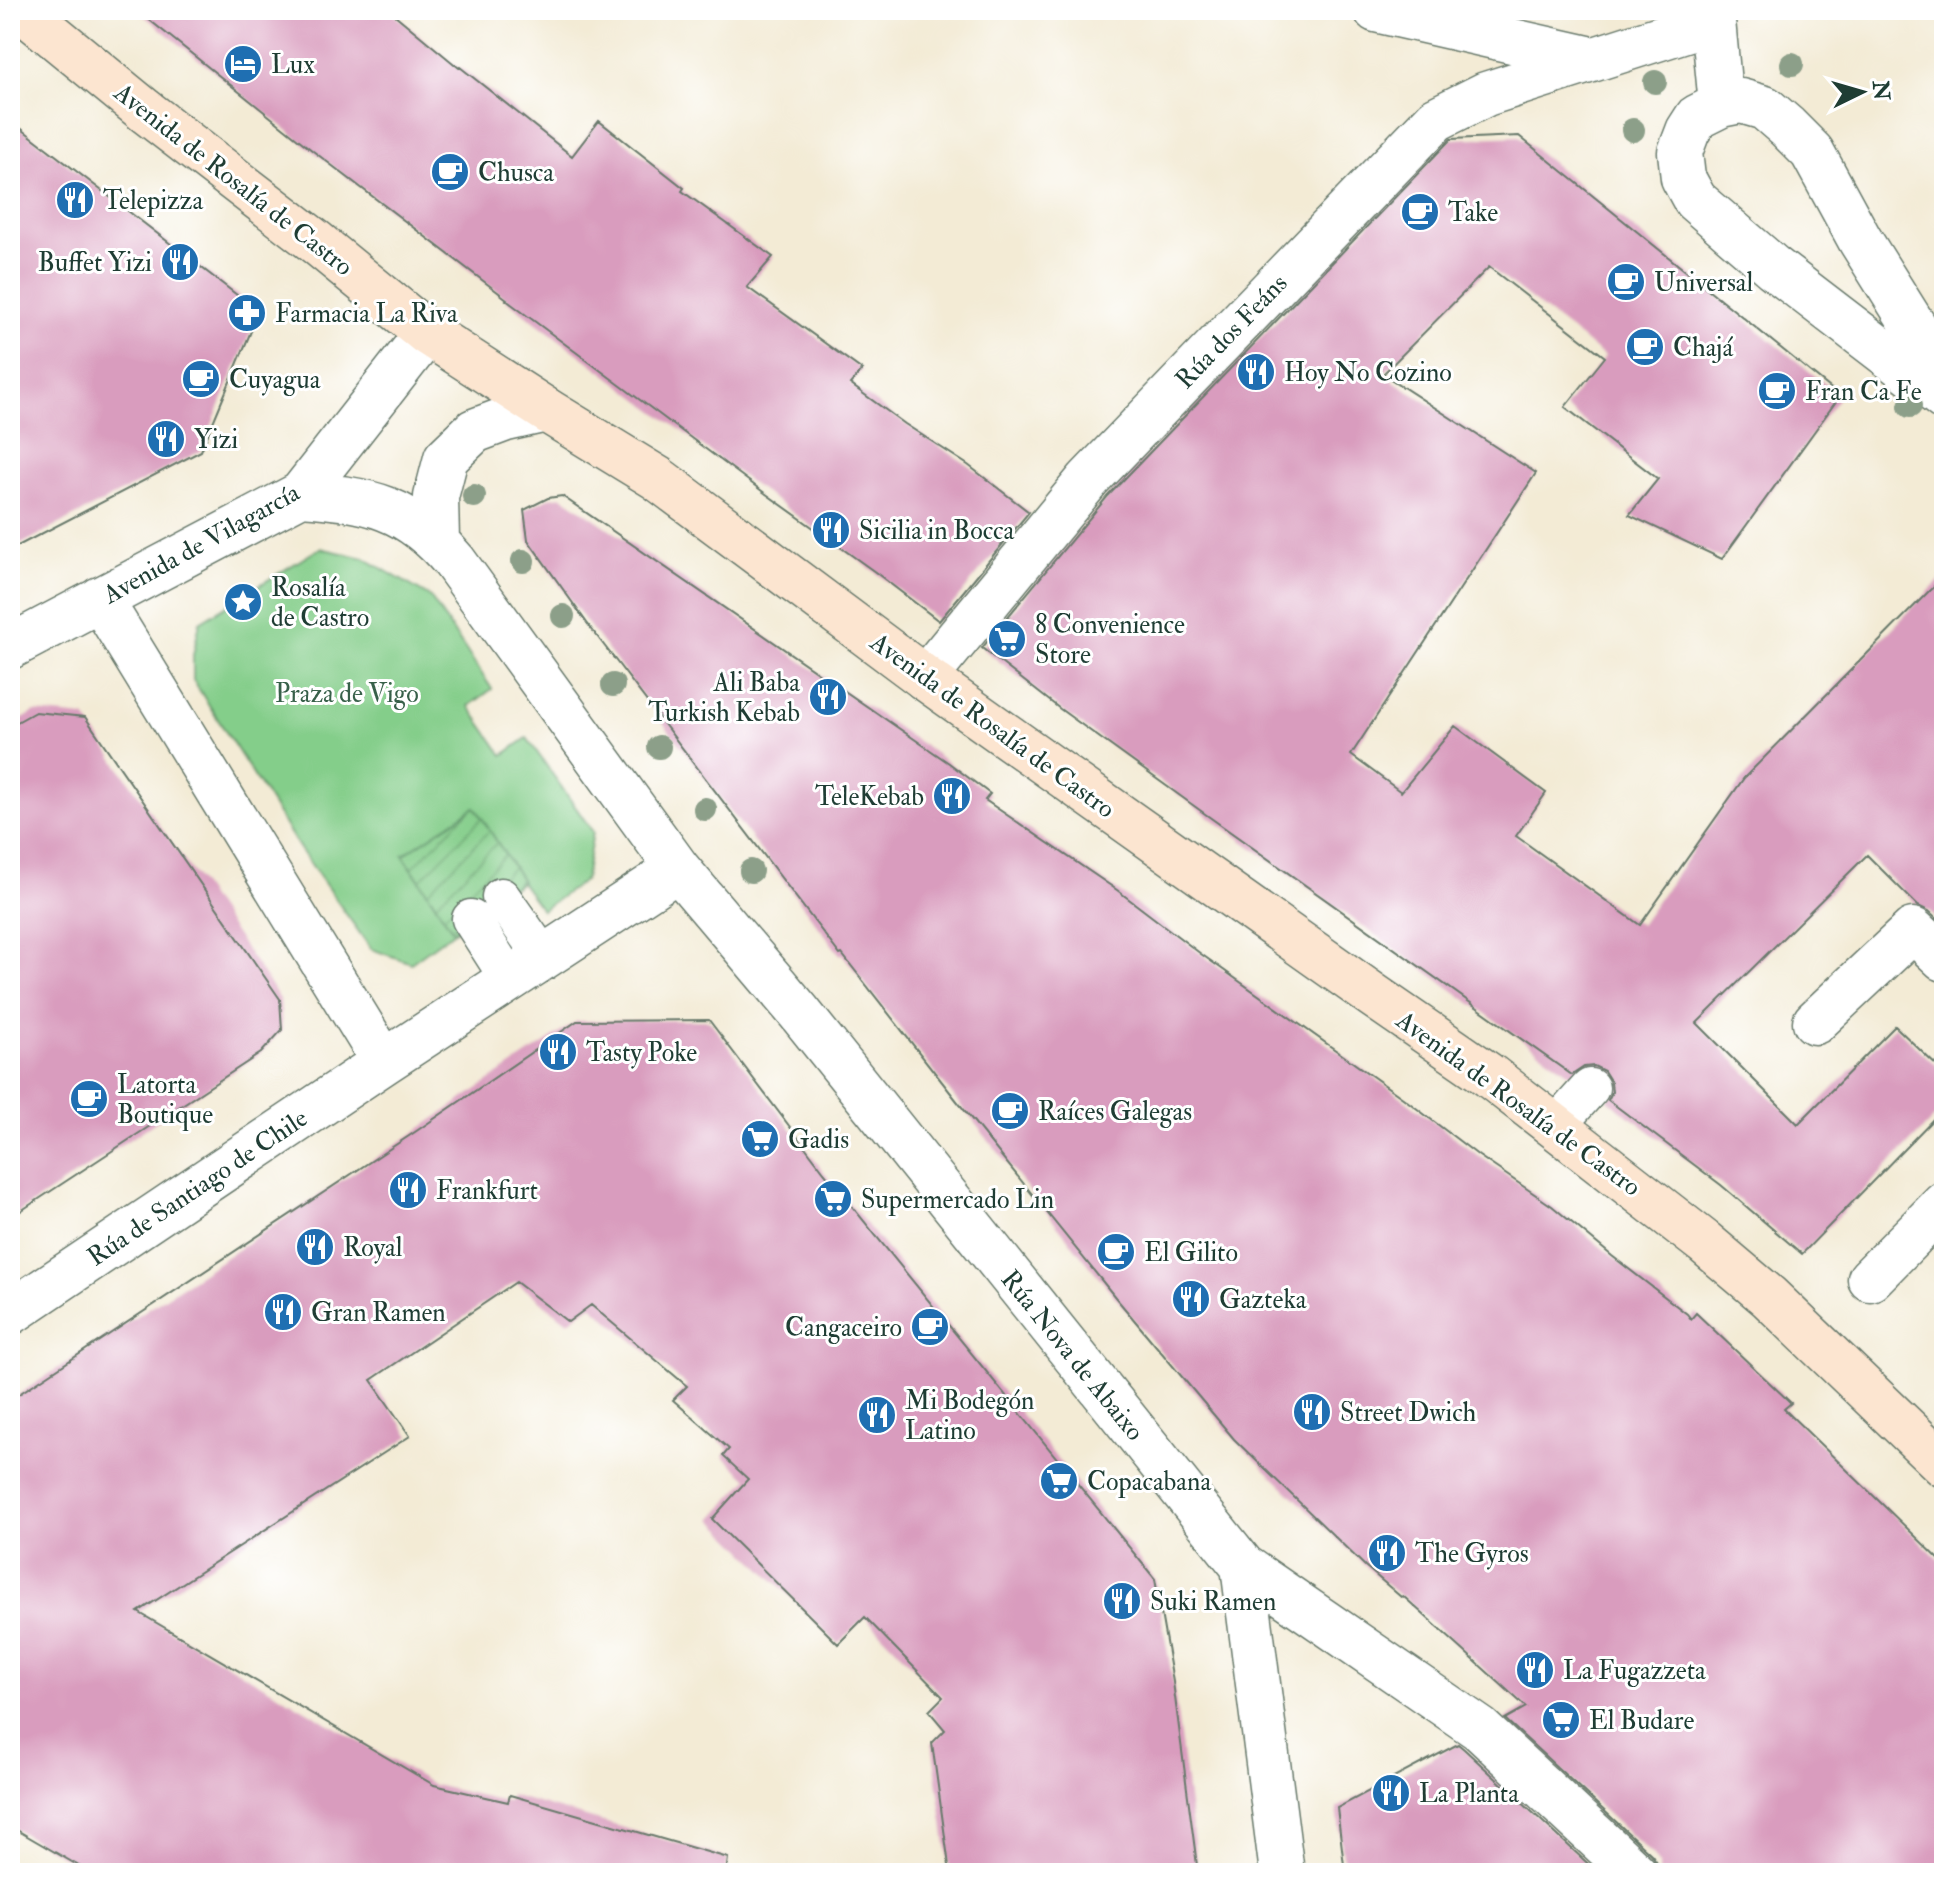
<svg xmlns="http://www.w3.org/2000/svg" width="1954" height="1883" font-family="'IM FELL Double Pica',serif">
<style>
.park{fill:#84ce8a;stroke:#52865f;stroke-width:2}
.garden{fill:url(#garden-furrows);stroke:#52865f;stroke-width:2}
.building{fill:#d99cbe}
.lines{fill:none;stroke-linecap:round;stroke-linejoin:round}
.lane-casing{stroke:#697a6c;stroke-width:41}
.street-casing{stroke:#697a6c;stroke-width:47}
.secondary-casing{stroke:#697a6c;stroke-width:47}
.lane{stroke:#fff;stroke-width:38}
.street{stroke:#fff;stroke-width:44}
.secondary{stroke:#fce5d0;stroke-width:44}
.tree{fill:#8c9f89}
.labels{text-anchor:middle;stroke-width:6;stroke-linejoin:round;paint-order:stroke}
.poi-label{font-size:26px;fill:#1f3d34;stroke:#fff;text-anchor:start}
.street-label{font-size:26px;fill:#1f3d34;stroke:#fff}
.park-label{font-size:26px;fill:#38614a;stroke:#fff}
</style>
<defs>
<pattern id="garden-furrows" width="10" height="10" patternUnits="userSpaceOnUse" patternTransform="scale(2)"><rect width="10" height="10" fill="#84ce8a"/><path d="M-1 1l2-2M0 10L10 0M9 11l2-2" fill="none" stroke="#6ba872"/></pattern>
</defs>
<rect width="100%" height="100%" fill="#fff"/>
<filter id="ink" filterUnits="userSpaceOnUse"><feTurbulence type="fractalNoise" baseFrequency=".0125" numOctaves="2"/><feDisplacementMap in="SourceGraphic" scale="16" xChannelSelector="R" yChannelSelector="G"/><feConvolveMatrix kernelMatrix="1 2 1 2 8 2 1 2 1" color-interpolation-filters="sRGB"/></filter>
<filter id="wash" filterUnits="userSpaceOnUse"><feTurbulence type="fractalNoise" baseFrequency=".006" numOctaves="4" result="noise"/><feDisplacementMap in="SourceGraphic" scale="32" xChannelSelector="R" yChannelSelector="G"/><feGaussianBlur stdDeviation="1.8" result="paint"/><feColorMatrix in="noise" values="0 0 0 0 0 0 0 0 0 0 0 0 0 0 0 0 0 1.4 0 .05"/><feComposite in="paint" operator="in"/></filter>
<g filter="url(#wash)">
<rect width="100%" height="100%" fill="#f3ebd5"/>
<path class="park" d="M 320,548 L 364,558 L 430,597 L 492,689 L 469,706 L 503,755 L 527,738 L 593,832 L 585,880 L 542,910 L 521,882 L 411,963 L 371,949 L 300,849 L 193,680 L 193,655 L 200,622 Z"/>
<path class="garden" d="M 475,807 L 522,881 L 453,931 L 403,855 Z"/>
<g id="blocks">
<path class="building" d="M 137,10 L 389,10 L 459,68 L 460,67 L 572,156 L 599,121 L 684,188 L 682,191 L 773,257 L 747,287 L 862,370 L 850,384 L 905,424 L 968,465 L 1029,512 L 939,621 L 875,572 L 762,491 L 506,300 L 507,299 L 313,151 Z
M 10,120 L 259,312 L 201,451 L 10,550 Z
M 1519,136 L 1840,396 L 1722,559 L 1629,515 L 1658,479 L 1565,407 L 1605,357 L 1489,267 L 1383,374 L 1536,473 L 1351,755 L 1401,792 L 1455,726 L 1546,793 L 1516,836 L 1640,925 L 1744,778 L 1944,576 L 1944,925 L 1929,911 L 1918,906 L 1867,855 L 1697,1023 L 1798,1124 L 1895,1026 L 1944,1073 L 1944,1108 L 1802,1254 L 1721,1185 L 1608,1100 L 1612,1092 L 1611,1082 L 1604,1071 L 1594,1066 L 1584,1067 L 1572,1075 L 1208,816 L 1060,709 L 982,648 L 1107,497 L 1451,139 Z
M 562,496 L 949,763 L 990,794 L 985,800 L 1117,890 L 1201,954 L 1407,1101 L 1479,1156 L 1552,1206 L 1612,1256 L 1687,1314 L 1691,1319 L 1696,1313 L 1791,1403 L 1784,1409 L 1944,1564 L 1944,1873 L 1659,1873 L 1659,1865 L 1652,1855 L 1505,1719 L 1526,1707 L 1403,1596 L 1401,1597 L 1365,1566 L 1234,1439 L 1115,1297 L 957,1101 L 842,954 L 840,955 L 587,623 L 528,540 L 524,510 L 548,498 Z
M 35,712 L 85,717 L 280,999 L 282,1030 L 261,1053 L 10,1218 L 10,726 Z
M 709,1020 L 824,1172 L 1155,1579 L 1173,1682 L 1198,1873 L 950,1873 L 932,1743 L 945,1730 L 929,1711 L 943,1697 L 865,1617 L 838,1644 L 712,1519 L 748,1479 L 723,1456 L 729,1449 L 673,1400 L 687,1386 L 591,1305 L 568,1322 L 516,1282 L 371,1380 L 410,1436 L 138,1612 L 434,1785 L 508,1802 L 510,1795 L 728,1858 L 726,1873 L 91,1873 L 10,1826 L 10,1400 L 415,1132 L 577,1021 Z
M 1458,1744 L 1464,1749 L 1598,1873 L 1345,1873 L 1337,1808 Z"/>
</g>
</g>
<g filter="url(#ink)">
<use href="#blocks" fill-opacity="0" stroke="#697a6c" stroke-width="2"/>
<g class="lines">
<g class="lane-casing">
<path id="lane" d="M 501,897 L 544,958
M 471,919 L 510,980
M 1556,1126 L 1590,1088"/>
</g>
<g class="street-casing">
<path id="street" d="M 1376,10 L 1592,59
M 1712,10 L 1721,105
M 1944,374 L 1860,240 L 1812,152 L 1787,127 L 1765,108 L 1741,101 L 1721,105 L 1697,117 L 1688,131 L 1680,152 L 1683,178 L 1695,200 L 1773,267 L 1944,398
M 301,494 C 369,499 408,506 454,561 L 678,869 L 799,1012 L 1243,1566 L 1480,1729 L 1635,1873
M 437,540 L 436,497 L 446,458 L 474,431 L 506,419 L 546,410
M 100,599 L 384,1062
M 10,647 L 301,494 L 427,333
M 925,678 L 1088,480 L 1436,119 L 1486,94 L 1713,21
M 1815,1022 L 1913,930 L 1944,959
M 1870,1279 L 1944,1204
M 10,1313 L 384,1062 L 678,869
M 1243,1566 L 1282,1873"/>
</g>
<g class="secondary-casing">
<path id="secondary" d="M 22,10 L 144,110 L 317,243 L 427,333 L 546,410 L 657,478 L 925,678 L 1374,996 L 1490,1076 L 1704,1242 L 1769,1297 L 1944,1465"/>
</g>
<use href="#lane" class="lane"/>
<use href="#street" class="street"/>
<use href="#secondary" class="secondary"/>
</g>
<g class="tree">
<circle cx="1792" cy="64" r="12"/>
<circle cx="1655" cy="82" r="12"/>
<circle cx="1633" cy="130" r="12"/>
<circle cx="1910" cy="406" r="12"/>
<circle cx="474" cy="496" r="12"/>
<circle cx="523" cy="561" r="12"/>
<circle cx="563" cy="616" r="12"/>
<circle cx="613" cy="685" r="12"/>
<circle cx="659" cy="747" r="12"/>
<circle cx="705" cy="809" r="12"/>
<circle cx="751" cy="871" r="12"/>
</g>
</g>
<defs>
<g id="hotel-disc" transform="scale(2)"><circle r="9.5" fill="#1f6fb2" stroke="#fff"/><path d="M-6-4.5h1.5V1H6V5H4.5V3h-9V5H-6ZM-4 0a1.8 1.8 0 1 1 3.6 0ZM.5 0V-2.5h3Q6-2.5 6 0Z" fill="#fff"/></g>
<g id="cafe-disc" transform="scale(2)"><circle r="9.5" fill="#1f6fb2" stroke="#fff"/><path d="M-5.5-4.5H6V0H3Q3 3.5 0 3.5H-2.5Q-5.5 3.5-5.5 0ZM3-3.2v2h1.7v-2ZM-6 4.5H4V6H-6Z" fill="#fff"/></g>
<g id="restaurant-disc" transform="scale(2)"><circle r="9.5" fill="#1f6fb2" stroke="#fff"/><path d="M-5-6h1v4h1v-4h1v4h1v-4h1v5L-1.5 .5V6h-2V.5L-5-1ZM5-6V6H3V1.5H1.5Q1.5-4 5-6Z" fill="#fff"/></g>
<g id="pharmacy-disc" transform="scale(2)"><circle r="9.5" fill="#1f6fb2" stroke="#fff"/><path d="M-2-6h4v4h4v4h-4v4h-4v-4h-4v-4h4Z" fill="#fff"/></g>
<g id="sight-disc" transform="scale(2)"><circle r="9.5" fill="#1f6fb2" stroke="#fff"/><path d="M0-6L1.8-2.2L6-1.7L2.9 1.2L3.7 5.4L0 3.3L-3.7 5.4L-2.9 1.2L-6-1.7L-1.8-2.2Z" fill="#fff"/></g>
<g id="supermarket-disc" transform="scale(2)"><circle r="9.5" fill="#1f6fb2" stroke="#fff"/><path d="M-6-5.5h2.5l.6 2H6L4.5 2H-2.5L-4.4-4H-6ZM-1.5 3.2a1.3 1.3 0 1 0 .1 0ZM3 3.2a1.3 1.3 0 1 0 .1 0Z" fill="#fff"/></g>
</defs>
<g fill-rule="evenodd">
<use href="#hotel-disc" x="243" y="64"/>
<use href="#cafe-disc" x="450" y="172"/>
<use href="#restaurant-disc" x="75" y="200"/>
<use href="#cafe-disc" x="1420" y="212"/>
<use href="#restaurant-disc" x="180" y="262"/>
<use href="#cafe-disc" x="1626" y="282"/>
<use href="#pharmacy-disc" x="247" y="313"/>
<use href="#cafe-disc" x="1645" y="347"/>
<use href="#restaurant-disc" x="1256" y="372"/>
<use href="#cafe-disc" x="201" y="379"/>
<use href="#cafe-disc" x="1777" y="391"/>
<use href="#restaurant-disc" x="166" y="439"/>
<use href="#restaurant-disc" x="831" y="530"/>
<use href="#sight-disc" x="243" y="602"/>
<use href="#supermarket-disc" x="1007" y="639"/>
<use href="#restaurant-disc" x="828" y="697"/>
<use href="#restaurant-disc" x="952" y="796"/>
<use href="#restaurant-disc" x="558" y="1052"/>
<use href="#cafe-disc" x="89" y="1099"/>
<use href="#cafe-disc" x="1010" y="1111"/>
<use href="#supermarket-disc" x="760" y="1139"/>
<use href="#restaurant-disc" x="408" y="1190"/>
<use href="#supermarket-disc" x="833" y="1199"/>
<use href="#restaurant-disc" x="315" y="1247"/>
<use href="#cafe-disc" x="1116" y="1252"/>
<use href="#restaurant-disc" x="1191" y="1299"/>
<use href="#restaurant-disc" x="283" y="1312"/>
<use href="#cafe-disc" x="930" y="1327"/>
<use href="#restaurant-disc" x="1312" y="1412"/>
<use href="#restaurant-disc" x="877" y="1415"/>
<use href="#supermarket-disc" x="1059" y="1481"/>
<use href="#restaurant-disc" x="1387" y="1553"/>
<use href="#restaurant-disc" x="1122" y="1601"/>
<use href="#restaurant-disc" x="1535" y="1670"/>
<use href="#supermarket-disc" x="1561" y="1720"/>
<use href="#restaurant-disc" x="1391" y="1793"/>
</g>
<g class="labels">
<g class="poi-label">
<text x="271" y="73">Lux</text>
<text x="478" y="181">Chusca</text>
<text x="103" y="209">Telepizza</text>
<text x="1448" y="221">Take</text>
<text x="152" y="271" text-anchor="end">Buffet Yizi</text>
<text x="1654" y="291">Universal</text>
<text x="275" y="322">Farmacia La Riva</text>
<text x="1673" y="356">Chajá</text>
<text x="1284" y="381">Hoy No Cozino</text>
<text x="229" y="388">Cuyagua</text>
<text x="1805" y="400">Fran Ca Fe</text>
<text x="194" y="448">Yizi</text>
<text x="859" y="539">Sicilia in Bocca</text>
<text x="271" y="596">Rosalía<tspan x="271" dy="30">de Castro</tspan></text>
<text x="1035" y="633">8 Convenience<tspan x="1035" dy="30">Store</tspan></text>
<text x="800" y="691" text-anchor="end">Ali Baba<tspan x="800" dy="30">Turkish Kebab</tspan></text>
<text x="924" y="805" text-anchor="end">TeleKebab</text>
<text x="586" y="1061">Tasty Poke</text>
<text x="117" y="1093">Latorta<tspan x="117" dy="30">Boutique</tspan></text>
<text x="1038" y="1120">Raíces Galegas</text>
<text x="788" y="1148">Gadis</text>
<text x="436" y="1199">Frankfurt</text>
<text x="861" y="1208">Supermercado Lin</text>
<text x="343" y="1256">Royal</text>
<text x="1144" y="1261">El Gilito</text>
<text x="1219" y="1308">Gazteka</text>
<text x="311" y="1321">Gran Ramen</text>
<text x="902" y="1336" text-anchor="end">Cangaceiro</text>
<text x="905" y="1409">Mi Bodegón<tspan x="905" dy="30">Latino</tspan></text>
<text x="1340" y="1421">Street Dwich</text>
<text x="1087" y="1490">Copacabana</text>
<text x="1415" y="1562">The Gyros</text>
<text x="1150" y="1610">Suki Ramen</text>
<text x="1563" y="1679">La Fugazzeta</text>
<text x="1589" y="1729">El Budare</text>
<text x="1419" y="1802">La Planta</text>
</g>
<g class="street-label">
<text transform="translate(234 179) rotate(38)" y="9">Avenida de Rosalía de Castro</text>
<text transform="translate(1231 331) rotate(-46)" y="9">Rúa dos Feáns</text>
<text transform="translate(201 543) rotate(-29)" y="9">Avenida de Vilagarcía</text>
<text transform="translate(993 725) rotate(36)" y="9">Avenida de Rosalía de Castro</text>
<text transform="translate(1519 1103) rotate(36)" y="9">Avenida de Rosalía de Castro</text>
<text transform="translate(197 1187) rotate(-34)" y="9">Rúa de Santiago de Chile</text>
<text transform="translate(1073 1355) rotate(51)" y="9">Rúa Nova de Abaixo</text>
</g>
<g class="park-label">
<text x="347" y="702">Praza de Vigo</text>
</g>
</g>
<rect width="1954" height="1883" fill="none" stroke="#fff" stroke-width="40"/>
<g transform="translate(1862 92) rotate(85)" stroke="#ffffff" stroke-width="6" paint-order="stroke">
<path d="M0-6L14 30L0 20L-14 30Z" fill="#1f3d34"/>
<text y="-12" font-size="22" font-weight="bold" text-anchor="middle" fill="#1f3d34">N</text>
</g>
</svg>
